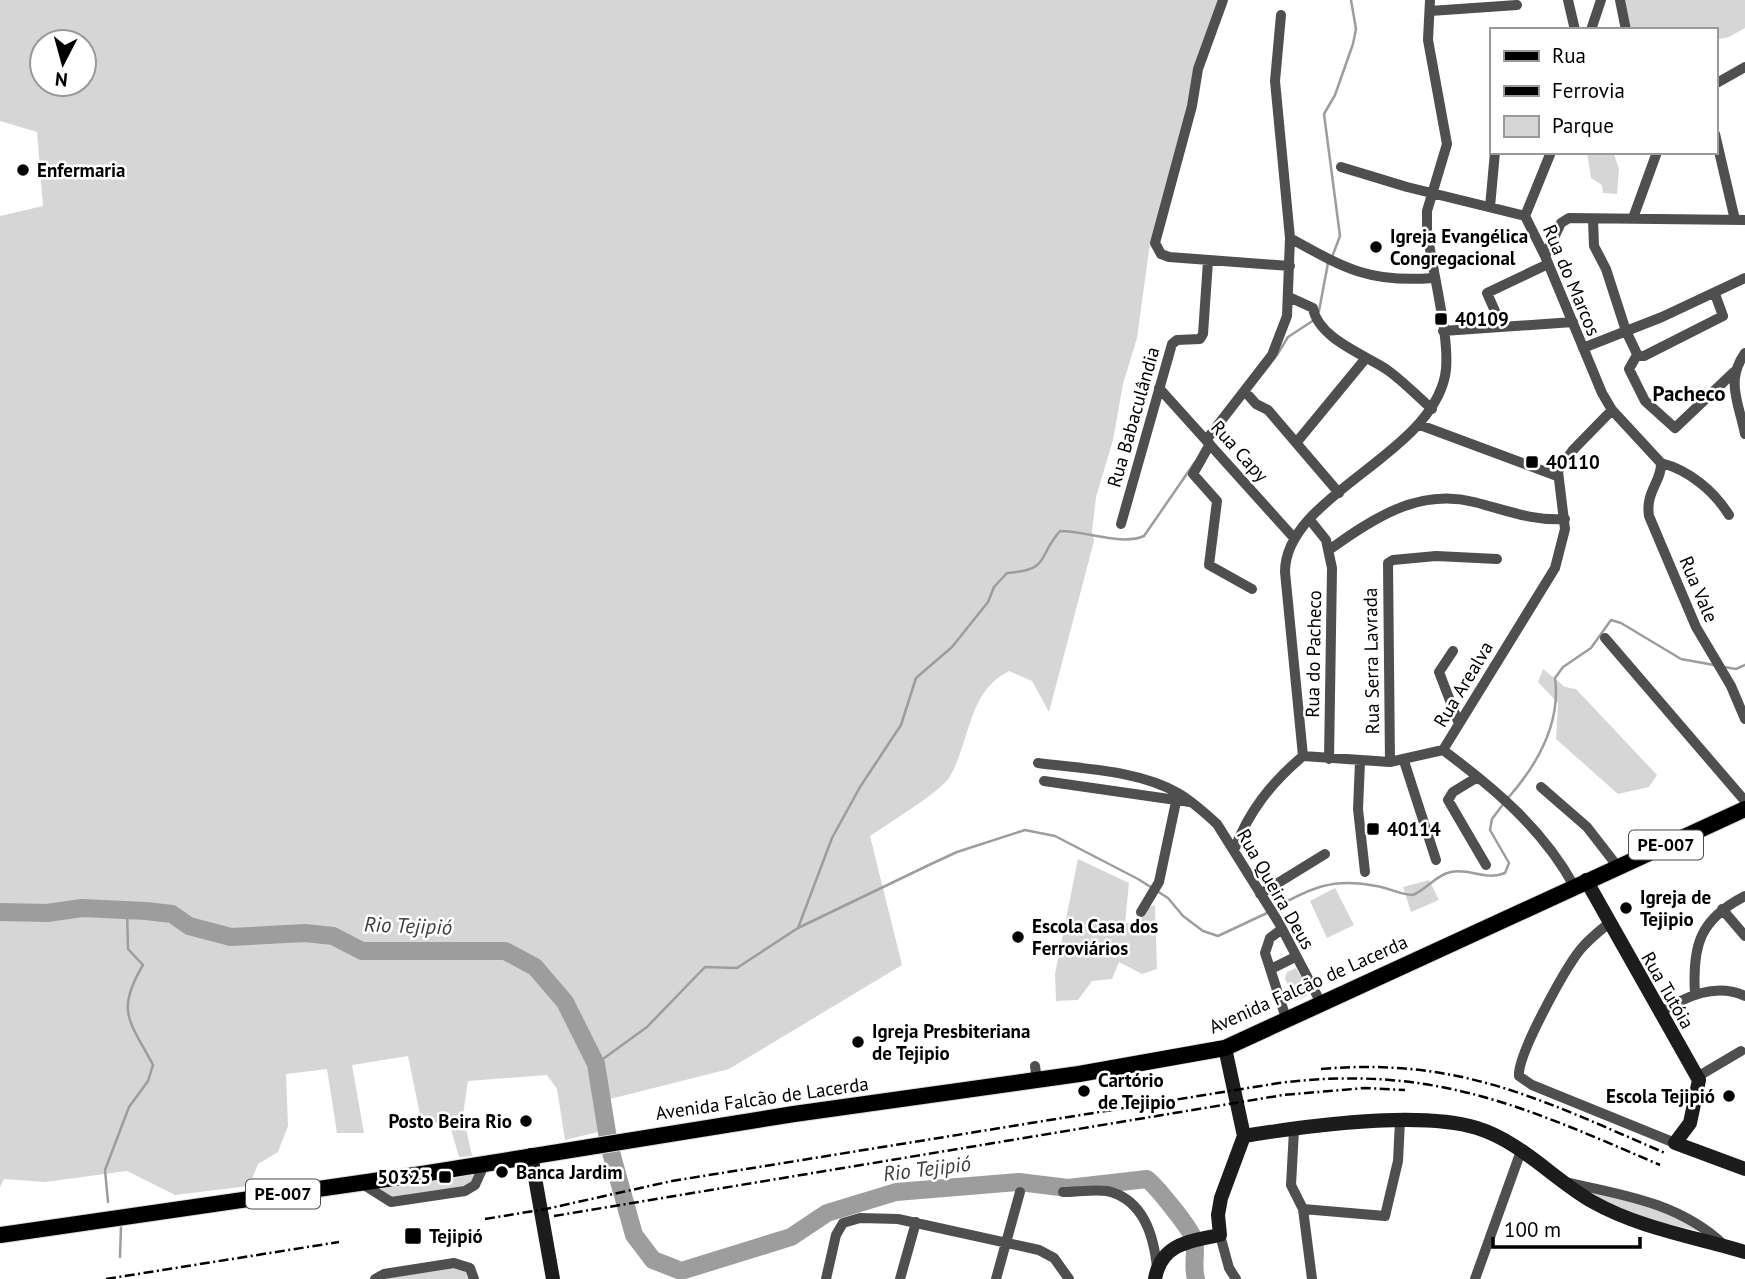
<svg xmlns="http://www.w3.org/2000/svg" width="1745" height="1279" font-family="'PT Sans',sans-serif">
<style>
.green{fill:#d6d6d6;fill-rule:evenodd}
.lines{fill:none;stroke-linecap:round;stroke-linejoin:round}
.stream{stroke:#9d9d9d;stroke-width:2.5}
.river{stroke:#9d9d9d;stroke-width:18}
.primary-casing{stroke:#dbdbdb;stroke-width:18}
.street{stroke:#4f4f4f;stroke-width:10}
.secondary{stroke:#1c1c1c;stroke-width:14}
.primary{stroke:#000;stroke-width:16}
.rail{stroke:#000;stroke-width:2.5;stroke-dasharray:10 3.5 2 3.5;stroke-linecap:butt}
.poi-dot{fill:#000;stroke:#fff;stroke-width:2.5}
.labels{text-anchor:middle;stroke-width:5;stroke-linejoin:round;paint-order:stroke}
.shield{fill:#fff;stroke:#4c4c4c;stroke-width:2}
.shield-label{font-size:18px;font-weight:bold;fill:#000}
.poi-label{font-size:19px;font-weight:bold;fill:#000;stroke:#fff;text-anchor:start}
.street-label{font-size:19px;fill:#000;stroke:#fff}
.neighbourhood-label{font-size:21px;font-weight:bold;fill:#000;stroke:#fff}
.water-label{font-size:21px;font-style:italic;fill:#3e3e3e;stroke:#fff}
</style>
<rect width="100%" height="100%" fill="#fff"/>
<path class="green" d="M 0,0 L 1220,0 L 1150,243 L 1137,338 L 1123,384 L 1113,440 L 1096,497 L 1092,531 L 1094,541 L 1049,712 L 1032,681 L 1009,671 C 967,692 971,741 949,778 C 941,791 886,825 870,836 L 902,965 L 729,1069 L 606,1100 L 598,1132 L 565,1140 L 557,1089 L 547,1075 L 468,1081 L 463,1115 L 472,1156 L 459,1157 L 449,1122 L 422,1124 L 408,1056 L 352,1065 L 364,1133 L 337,1133 L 327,1069 L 286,1074 L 288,1126 L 278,1152 L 258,1164 L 249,1186 L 175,1195 L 127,1171 L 45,1182 L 4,1179 L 0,1187 L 0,216 L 43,206 L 37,132 L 0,121 ZM 42,42 L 84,42 L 84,84 L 42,84 Z
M 1625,0 L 1745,0 L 1745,28 L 1729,37 L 1715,40 L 1715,30 L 1631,30 Z
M 1587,152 L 1623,152 L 1614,154 L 1619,169 L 1617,194 L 1603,193 L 1602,185 L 1591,178 Z
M 1543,669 L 1565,687 L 1576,689 L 1657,775 L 1649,787 L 1618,794 L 1556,739 L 1558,703 L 1538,682 Z
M 1078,859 L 1129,883 L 1125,923 L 1137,925 L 1149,907 L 1155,905 L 1157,969 L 1142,974 L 1119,962 L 1112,979 L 1092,981 L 1078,1000 L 1056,1001 L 1055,974 Z
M 1429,880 L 1439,900 L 1411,912 L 1403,887 Z
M 1335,888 L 1354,925 L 1327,938 L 1310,901 Z
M 1296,968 L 1309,991 L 1307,996 L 1294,1001 L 1285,978 L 1287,972 Z
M 481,1173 L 462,1191 L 390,1201 L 370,1186 Z
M 1589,1190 L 1659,1207 L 1704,1232 C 1666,1223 1619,1217 1589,1190 Z
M 464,1263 L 473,1279 L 374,1279 Z"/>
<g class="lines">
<path class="stream" d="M 1332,257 L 1340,236 L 1324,114 L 1335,95 L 1353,44 L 1356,29 L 1351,0
M 1319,311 L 1328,263
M 1277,355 L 1288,337 L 1314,320
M 1724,667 L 1736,669 L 1745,665
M 1508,798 C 1537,765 1561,723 1555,678 L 1563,667 L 1591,648 L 1611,620 L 1621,623 L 1681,659 L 1714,665
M 1273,909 C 1310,888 1333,877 1376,886 C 1389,888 1401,895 1413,895 C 1427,889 1436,875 1451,872 C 1470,868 1486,881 1505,873 L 1509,863 L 1490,830 L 1492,819 L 1504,803
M 798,928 L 832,838 L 860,787 L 901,725 L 916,678 L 952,647 L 988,602 L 994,587 L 1007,573 C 1052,569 1036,558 1060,531 C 1087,531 1122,546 1144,536 L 1195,462
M 596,1064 L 647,1027 L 705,967 L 737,968 L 798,928 L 931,864 L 957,852 L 1025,830 L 1055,836 L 1138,879 L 1168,898 L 1183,916 L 1203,931 L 1218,936 L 1267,913
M 108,1202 L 105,1170 L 129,1107 L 148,1081 L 153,1065 C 130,1021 115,1012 143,965 L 128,949 L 127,910
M 120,1257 L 121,1226"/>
<path class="river" d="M 0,912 L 47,913 L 82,908 L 146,911 L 172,914 L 189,926 L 231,937 L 305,933 L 333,936 L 362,951 L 505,951 L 535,967 L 565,1002 L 596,1064 L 609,1145 L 634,1235 L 653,1260 L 681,1271 L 791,1237 L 827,1213 L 896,1192 L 1019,1182 L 1068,1188 L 1147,1179 C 1156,1186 1192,1230 1194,1240 C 1197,1253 1192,1266 1196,1279"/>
<g class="primary-casing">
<path id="primary" d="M 0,1235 L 422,1174 L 794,1114 L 1079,1074 L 1225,1048 L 1745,809"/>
</g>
<path class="street" d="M 1223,0 L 1198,69 L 1192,106 L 1155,243 L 1161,254 L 1169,257 L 1290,266
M 1568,0 L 1575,30
M 1620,0 L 1626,30
M 1430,11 L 1517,5
M 1591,30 L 1601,0
M 1715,84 L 1745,67
M 1715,134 L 1735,220
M 1551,152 L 1525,216 L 1545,256 L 1602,393 L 1612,410 L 1661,463 C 1662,481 1645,492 1649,516 L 1696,627 L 1731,686 L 1745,719
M 1341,167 L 1407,187 L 1525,216
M 1490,207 L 1495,152
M 1633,218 L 1657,152
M 1593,219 L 1594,246 L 1606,269 L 1626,331 L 1638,356 L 1644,356 L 1723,316 L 1715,294
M 1290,238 C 1344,268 1369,283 1433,278
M 1545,256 L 1561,223 L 1569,218 L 1745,220
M 1289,297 L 1313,308 C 1318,338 1363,354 1386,369 C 1402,380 1417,396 1432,409
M 1502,327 L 1487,293 L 1548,264
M 1443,331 L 1573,322
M 1583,348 L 1662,317 L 1745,278
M 1745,353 C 1725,381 1739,403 1745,434
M 1637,355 L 1629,369 L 1645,401 L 1675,428 L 1734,372
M 1159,388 L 1294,538
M 1249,396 L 1256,404 L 1268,410 L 1339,493
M 1420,425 L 1557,476
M 1207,439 L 1272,355 L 1287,316 L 1290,238 L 1275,81 L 1281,15
M 1296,443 L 1366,358
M 1210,444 L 1193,474 L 1217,501 L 1209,565 L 1252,589
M 1661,463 C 1689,470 1714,491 1729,515
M 1310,520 L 1326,540 L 1332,568 L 1329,759
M 1121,524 L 1172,344 L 1177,340 L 1200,339 L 1203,334 L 1208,261
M 1329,550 C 1372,519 1418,488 1474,502 C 1506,510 1531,521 1565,519
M 1605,638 L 1745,801
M 1453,651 L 1439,672 L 1459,724
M 1443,750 C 1494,788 1543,829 1574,886
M 1303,756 L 1285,572 C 1285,496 1428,457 1445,376 C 1452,343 1431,267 1427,229 L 1427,211 L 1447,144 L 1428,40 L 1430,0
M 1404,761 L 1436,860
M 1360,762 L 1358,809 L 1365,872
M 1390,762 L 1388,563 L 1393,560 L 1436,556 L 1497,559
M 1038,763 C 1083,769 1138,770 1178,793 C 1192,801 1205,813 1217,824 L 1279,923 L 1321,1003
M 1476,778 L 1453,792 L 1448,800 L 1486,865
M 1044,781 L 1190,802
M 1541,787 L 1587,827 L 1618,867
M 1234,850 C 1249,811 1271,783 1303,756 L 1390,762 L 1443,750 L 1555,568 L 1565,529 L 1558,471 L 1573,450 L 1612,410
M 1260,894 L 1325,854
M 1722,909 L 1745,936
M 1141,912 L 1159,882 L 1177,797
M 1608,924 C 1598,932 1588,940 1580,950 C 1565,969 1517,1055 1519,1076 L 1532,1085 L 1675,1143
M 1282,929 L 1270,938 L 1265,953 L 1286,1018
M 1271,969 L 1295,957
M 1695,994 C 1692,945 1700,919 1745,896
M 1659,1013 C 1685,997 1715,982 1745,996
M 1035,1066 L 1037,1080
M 1697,1077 L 1741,1051
M 1294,1130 L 1291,1185 L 1303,1209 L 1312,1279
M 361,1183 L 391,1202 L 465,1191 L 475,1185 L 485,1163
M 1569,1183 C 1625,1195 1681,1204 1724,1245
M 1063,1192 C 1077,1192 1093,1189 1107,1191 C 1143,1199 1154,1236 1157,1268
M 1303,1209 L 1385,1216 L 1398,1161 L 1400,1121
M 1220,1235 L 1229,1268 L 1236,1279
M 375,1279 L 384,1274 L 454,1263 L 470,1268 L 474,1279
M 826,1279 L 836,1235 L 843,1223 L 860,1218 L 898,1219 L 1039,1250 L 1054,1258 L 1069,1279
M 900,1279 L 916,1222
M 996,1279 L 1020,1192
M 1475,1279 L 1521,1151"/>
<path class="secondary" d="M 1586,880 L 1699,1080 L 1690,1123 L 1675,1143 L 1745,1169
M 1244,1136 C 1306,1126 1417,1110 1477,1128 C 1522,1142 1554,1180 1593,1202 C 1639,1228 1695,1237 1745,1252
M 531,1155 L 553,1279
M 1155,1279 C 1161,1244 1189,1241 1220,1235 L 1218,1215 L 1221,1198 L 1244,1136 L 1225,1048"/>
<use href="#primary" class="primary"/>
<path class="rail" d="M 1321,1069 C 1460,1057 1542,1100 1665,1153
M 554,1216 L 1283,1095 L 1365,1088 L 1405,1090
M 485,1219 L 546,1209 L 672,1181 L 1279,1083 C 1432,1064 1523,1106 1660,1165
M 106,1279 L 339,1242"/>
</g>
<g class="poi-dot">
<circle cx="23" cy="170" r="7"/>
<circle cx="1376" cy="247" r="7"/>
<rect x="1434" y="312" width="14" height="14" rx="3.5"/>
<rect x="1525" y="455" width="14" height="14" rx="3.5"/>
<rect x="1366" y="822" width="14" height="14" rx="3.5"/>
<circle cx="1626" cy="908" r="7"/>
<circle cx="1018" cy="937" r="7"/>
<circle cx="858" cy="1042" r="7"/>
<circle cx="1084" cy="1091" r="7"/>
<circle cx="1729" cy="1096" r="7"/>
<circle cx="526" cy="1121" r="7"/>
<circle cx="502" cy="1172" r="7"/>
<rect x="438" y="1170" width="14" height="14" rx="3.5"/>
<rect x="404" y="1227" width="18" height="18" rx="3.5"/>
</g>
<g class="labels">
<g class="shield">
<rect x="1629" y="830.5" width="74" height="29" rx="5"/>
<rect x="246" y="1179.5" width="74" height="29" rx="5"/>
</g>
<g class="shield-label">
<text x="1666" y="851">PE-007</text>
<text x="283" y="1200">PE-007</text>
</g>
<g class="poi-label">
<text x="37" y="177">Enfermaria</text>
<text x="1390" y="243">Igreja Evangélica<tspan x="1390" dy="22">Congregacional</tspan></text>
<text x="1455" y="326">40109</text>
<text x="1546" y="469">40110</text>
<text x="1387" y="836">40114</text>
<text x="1640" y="904">Igreja de<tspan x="1640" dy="22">Tejipio</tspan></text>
<text x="1032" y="933">Escola Casa dos<tspan x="1032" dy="22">Ferroviários</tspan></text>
<text x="872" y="1038">Igreja Presbiteriana<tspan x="872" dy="22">de Tejipio</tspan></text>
<text x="1098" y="1087">Cartório<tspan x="1098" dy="22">de Tejipio</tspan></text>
<text x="1715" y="1103" text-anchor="end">Escola Tejipió</text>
<text x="512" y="1128" text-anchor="end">Posto Beira Rio</text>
<text x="516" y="1179">Banca Jardim</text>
<text x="431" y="1184" text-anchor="end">50325</text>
<text x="429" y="1243">Tejipió</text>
</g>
<g class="street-label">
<text transform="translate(1572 280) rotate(67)" y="7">Rua do Marcos</text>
<text transform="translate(1133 417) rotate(-74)" y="7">Rua Babaculândia</text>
<text transform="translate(1240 451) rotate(48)" y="7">Rua Capy</text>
<text transform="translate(1699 589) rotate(67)" y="7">Rua Vale</text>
<text transform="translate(1313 654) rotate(-89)" y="7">Rua do Pacheco</text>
<text transform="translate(1371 661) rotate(-91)" y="7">Rua Serra Lavrada</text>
<text transform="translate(1463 684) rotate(-59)" y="7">Rua Arealva</text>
<text transform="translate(1276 889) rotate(60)" y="7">Rua Queira Deus</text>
<text transform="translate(1308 984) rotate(-24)" y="7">Avenida Falcão de Lacerda</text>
<text transform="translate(1668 990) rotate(60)" y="7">Rua Tutóia</text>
<text transform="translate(762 1098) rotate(-8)" y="7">Avenida Falcão de Lacerda</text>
</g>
<g class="neighbourhood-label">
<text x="1689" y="401">Pacheco</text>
</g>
<g class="water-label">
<text transform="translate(408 926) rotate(2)" y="7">Rio Tejipió</text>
<text transform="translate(927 1169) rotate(-7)" y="7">Rio Tejipió</text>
</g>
</g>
<rect x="1490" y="28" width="228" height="126" fill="#ffffff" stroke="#999999" stroke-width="2"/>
<rect x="1504" y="51" width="35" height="10" fill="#000000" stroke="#999999" stroke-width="2"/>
<text x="1552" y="63" font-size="21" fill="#000000">Rua</text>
<rect x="1504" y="86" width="35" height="10" fill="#000000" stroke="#999999" stroke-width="2"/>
<text x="1552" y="98" font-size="21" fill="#000000">Ferrovia</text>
<rect x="1504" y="116" width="35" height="21" fill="#d6d6d6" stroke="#999999" stroke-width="2"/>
<text x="1552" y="133" font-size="21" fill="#000000">Parque</text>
<g transform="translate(63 63) rotate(186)"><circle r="33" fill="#ffffff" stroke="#999999" stroke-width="2"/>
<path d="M0-5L12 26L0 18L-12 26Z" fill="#000000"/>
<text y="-10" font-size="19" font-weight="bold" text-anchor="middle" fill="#000000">N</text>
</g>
<path d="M1493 1237v10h147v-10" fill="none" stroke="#000000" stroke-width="3.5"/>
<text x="1504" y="1237" font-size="21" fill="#000000" stroke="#ffffff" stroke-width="5" paint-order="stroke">100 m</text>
</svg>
